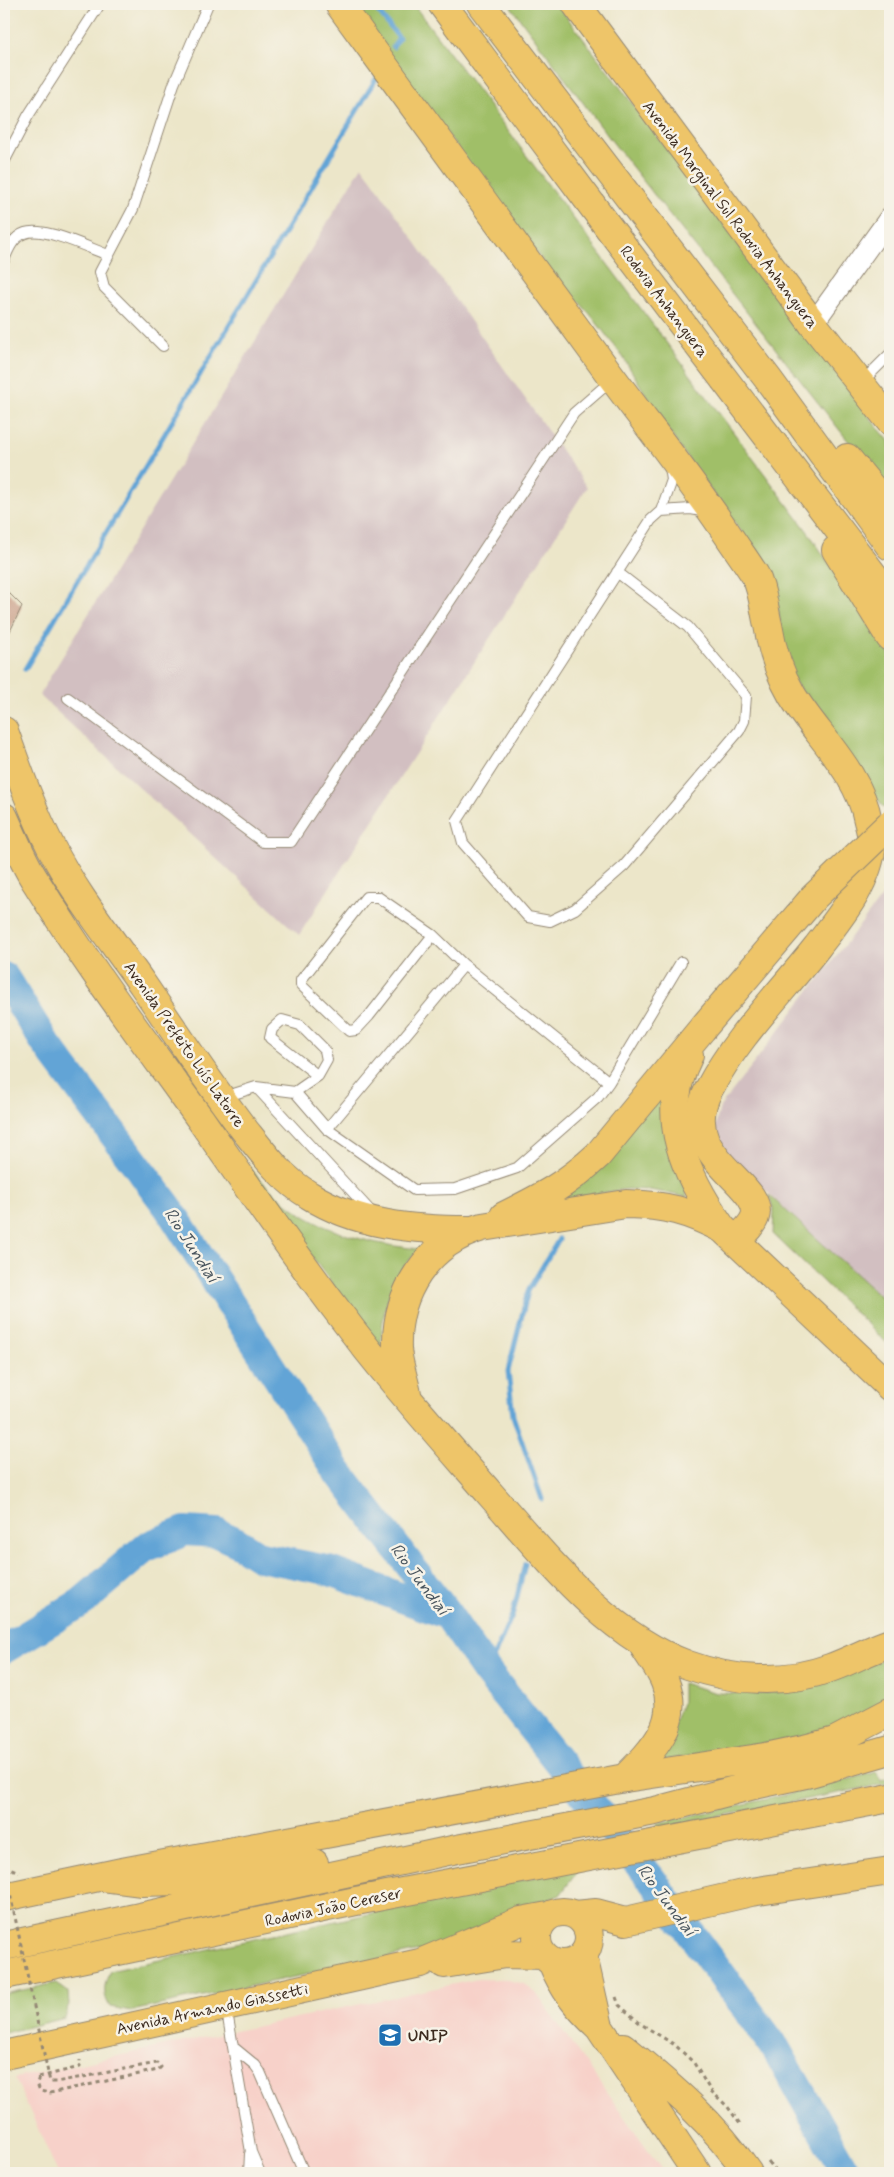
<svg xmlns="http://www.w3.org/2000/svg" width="894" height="2177" font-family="Mynerve,sans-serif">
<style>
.built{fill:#f7d1c9}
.industrial{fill:#d2bfc1}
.green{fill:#a0bf67;stroke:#6e7442}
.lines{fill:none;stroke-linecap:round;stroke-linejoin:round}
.stream{stroke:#62a4d6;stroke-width:5}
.river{stroke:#62a4d6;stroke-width:30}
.building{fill:#c99d86}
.lane-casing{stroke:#948874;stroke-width:12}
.street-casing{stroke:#948874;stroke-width:22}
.primary-casing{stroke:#948874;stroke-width:30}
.highway-casing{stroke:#948874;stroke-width:30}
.path{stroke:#948874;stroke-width:3;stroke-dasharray:4 4;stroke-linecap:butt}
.lane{stroke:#fff;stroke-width:10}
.street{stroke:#fff;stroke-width:20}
.primary{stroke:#eec569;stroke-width:28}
.highway{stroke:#eec569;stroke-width:28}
.primary-bridge-casing{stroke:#948874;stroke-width:30;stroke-linecap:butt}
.path-bridge{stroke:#948874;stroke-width:3;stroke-dasharray:4 4;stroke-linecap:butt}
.primary-bridge{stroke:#eec569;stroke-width:28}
.labels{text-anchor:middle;stroke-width:5;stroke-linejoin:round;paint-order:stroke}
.street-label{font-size:16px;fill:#3b2a1e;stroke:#f7f3e8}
.poi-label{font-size:16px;font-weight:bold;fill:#3b2a1e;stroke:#f7f3e8;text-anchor:start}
.water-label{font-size:18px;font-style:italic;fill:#49555e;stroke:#f7f3e8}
</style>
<rect width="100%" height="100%" fill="#f7f3e8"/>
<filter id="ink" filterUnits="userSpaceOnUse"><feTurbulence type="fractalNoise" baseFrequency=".02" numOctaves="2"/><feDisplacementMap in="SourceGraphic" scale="10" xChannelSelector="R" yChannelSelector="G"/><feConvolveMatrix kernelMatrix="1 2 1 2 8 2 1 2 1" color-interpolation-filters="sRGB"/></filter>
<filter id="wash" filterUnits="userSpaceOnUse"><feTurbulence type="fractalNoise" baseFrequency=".0096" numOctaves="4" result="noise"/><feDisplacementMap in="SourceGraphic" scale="20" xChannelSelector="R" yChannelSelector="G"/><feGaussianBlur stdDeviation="1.12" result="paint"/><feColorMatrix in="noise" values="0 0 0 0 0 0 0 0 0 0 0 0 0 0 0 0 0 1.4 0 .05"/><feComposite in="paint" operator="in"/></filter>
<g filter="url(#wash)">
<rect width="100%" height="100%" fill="#ece6c9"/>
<path class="built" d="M 478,1979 L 507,1980 L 524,1984 L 536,1993 L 664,2173 L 58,2173 L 15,2078 Z"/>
<path class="industrial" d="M 362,166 L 587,487 L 299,935 L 39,695 Z
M 890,886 L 890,1306 L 724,1152 L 714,1130 L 720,1107 Z"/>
<path class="green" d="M 350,4 L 413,4 L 808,532 L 890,655 L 890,802 L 884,808 L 797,685 L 786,666 L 774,579 L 768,567 L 695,469 L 663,423 L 623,357 L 590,314 L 547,267 Z
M 509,4 L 557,4 L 874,423 L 890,442 L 890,494 L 611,140 Z
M 671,1075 L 687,1197 L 650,1190 L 627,1189 L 562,1199 Z
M 243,1161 C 258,1177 273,1193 290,1206 C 327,1234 375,1245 420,1249 C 389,1279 381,1310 381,1352 Z
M 769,1195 L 890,1305 L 890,1346 L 773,1234 L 774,1212 Z
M 890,1657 L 890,1701 L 821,1734 L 659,1761 L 682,1703 L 682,1683 L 717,1693 L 760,1694 L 791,1690 Z
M 877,1772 L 882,1780 L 890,1777 L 890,1783 L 658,1828 L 658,1823 L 799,1792 Z
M 581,1867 L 560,1895 L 424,1950 L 131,2011 L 110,2007 C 102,1993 104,1985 110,1971 Z
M 56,1983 L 68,1992 L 69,2004 L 65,2018 L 4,2033 L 4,1994 Z"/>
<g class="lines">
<path class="stream" d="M 372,4 L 399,38 L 393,47
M 25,669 L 377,77
M 542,1499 L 513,1416 L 508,1371 L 528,1291 L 559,1239
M 487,1672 L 513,1613 L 525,1564"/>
<path class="river" d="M 4,977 L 46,1044 L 168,1207 L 339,1473 L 448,1615 L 487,1672 L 649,1876 L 776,2049 L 846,2173
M 4,1649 L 82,1602 L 146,1547 L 185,1531 L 217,1533 L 237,1542 L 260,1557 L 327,1570 L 448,1615"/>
</g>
<g id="blocks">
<path class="building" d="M 4,588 L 22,606 L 4,644 Z"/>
</g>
</g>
<g filter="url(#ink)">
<use href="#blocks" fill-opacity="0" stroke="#948874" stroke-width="1"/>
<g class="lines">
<g class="lane-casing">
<path id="lane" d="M 4,162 L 28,116 L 100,4
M 4,260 C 8,250 13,237 25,233 C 44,226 89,248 108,255
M 163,346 L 104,287 L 100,272 L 133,209 L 174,84 L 208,4
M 861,383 L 890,354
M 661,511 L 691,509 L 707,512
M 617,572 L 688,627 L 746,696 L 744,721 L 739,731 L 624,866 L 575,909 L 550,921 L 528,917 L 463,843 L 457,821 L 651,520 L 661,511 L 672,480 L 670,467
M 68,698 L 263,842 L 291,842 L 574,413 L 612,380
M 609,1082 L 681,962
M 256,1087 L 373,1214
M 295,1092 L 318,1076 L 327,1060 L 325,1050 L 300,1025 L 282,1020 L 272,1029 L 270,1038 L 318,1076
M 224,1097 L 256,1087 L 295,1092 L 327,1129 L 414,1190 L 455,1189 L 517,1168 L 598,1097 L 609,1082 L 464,965 L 433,935 L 378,897 L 366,897 L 301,980 L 301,985 L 349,1031 L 356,1030 L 369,1016 L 433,935
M 327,1129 L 464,965
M 226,2006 L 251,2152 L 260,2173
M 233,2047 L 255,2065 L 260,2072 L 304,2173
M 249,2173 L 250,2154"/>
</g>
<g class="street-casing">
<path id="street" d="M 813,324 L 890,217"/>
</g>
<g class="primary-casing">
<path id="primary" d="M 4,731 C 18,770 32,810 51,847 C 76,896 112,940 143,985 C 176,1033 208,1082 243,1128 C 263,1153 281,1178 309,1195 C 356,1225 415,1230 469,1230
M 4,817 C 14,839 23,862 36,882 C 86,964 145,1042 201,1120 C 246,1185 291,1250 339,1313 C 386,1376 439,1435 491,1495 C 547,1558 606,1635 688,1665 C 732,1681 784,1685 830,1668 C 850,1661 869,1650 890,1643
M 689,1055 C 657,1117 686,1176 722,1228
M 504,1216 C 542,1197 566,1185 598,1155 L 702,1029
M 407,1394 C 404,1379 398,1363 397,1349 C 395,1293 427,1243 482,1227 L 626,1204 C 666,1205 688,1211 723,1229 L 890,1387
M 4,1897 L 122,1872 L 625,1778 C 652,1751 681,1723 665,1682 C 660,1669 650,1657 643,1645
M537 1938a26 26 0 1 1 52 0a26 26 0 1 1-52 0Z
M 575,1915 L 596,1913 L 626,1921 L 751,1892 L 890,1871
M 583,1956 L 599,2027
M 552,1962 C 564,1990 576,2006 599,2027 L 697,2173
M 444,1964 L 505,1954 L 542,1955
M 623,2047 C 669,2085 715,2123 748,2173
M 4,2055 L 420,1963 L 521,1921 L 548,1916"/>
</g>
<g class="highway-casing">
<path id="highway" d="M 339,4 C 430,128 520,253 611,376 C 651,430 693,482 730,538 C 738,550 747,562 755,575 C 763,590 764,609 768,625 C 772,651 779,673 792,695 C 817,736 859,772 868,821 C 870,828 872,836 872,843 C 869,883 840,917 817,947 C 781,993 737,1036 709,1089 C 673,1157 766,1183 755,1217 C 752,1226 742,1234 736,1240
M 442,4 L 609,228 L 890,597
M 481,4 L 768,379 L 890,546
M 576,4 L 813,324 L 890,421
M 847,458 L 890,510
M 836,550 L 890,637
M 625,1778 L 766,1757 L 804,1749 L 835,1741 L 890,1712
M 103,1877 L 142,1882 L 178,1881 L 314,1863
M 4,1946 L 457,1849 L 655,1811 L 754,1785 L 810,1773 L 890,1750
M 4,1975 L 356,1901 L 890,1798"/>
</g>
<path class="path" d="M 4,1866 L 19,1872
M 616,1997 L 619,2005 L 641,2024 L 675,2045 L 694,2063 L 710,2090 L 727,2106 L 740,2124
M 39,2077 L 80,2067 L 80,2060
M 768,2162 L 776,2173"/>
<use href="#lane" class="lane"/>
<use href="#street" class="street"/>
<use href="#primary" class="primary"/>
<use href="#highway" class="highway"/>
<g class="primary-bridge-casing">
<path id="primary-bridge" d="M 702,1029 L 814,897 L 890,824"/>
</g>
<path class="path-bridge" d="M 4,1885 L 8,1884 L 50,2082 L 56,2082 L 157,2063 L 161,2067 L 158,2070 L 50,2093 L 40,2091 L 37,2083 L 39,2077"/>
<use href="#primary-bridge" class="primary-bridge"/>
</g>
</g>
<defs>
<g id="university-square" transform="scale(1.25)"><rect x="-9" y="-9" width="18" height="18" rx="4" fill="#1f6fb2" stroke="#f7f3e8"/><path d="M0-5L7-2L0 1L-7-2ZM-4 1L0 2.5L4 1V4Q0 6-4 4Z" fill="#fff"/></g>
</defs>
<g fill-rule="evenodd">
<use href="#university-square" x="390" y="2035"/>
</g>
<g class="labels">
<g class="street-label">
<text transform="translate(731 214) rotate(53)" y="6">Avenida Marginal Sul Rodovia Anhanguera</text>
<text transform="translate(665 301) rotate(53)" y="6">Rodovia Anhanguera</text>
<text transform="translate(185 1044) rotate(55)" y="6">Avenida Prefeito Luís Latorre</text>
<text transform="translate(333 1906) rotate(-12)" y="6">Rodovia João Cereser</text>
<text transform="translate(212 2008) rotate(-12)" y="6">Avenida Armando Giassetti</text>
</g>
<g class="poi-label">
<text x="408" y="2041">UNIP</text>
</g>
<g class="water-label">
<text transform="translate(192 1245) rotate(57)" y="6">Rio Jundiaí</text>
<text transform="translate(420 1579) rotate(53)" y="6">Rio Jundiaí</text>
<text transform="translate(667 1900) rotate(53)" y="6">Rio Jundiaí</text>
</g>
</g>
<rect width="894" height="2177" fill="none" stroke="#f7f3e8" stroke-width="20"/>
</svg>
